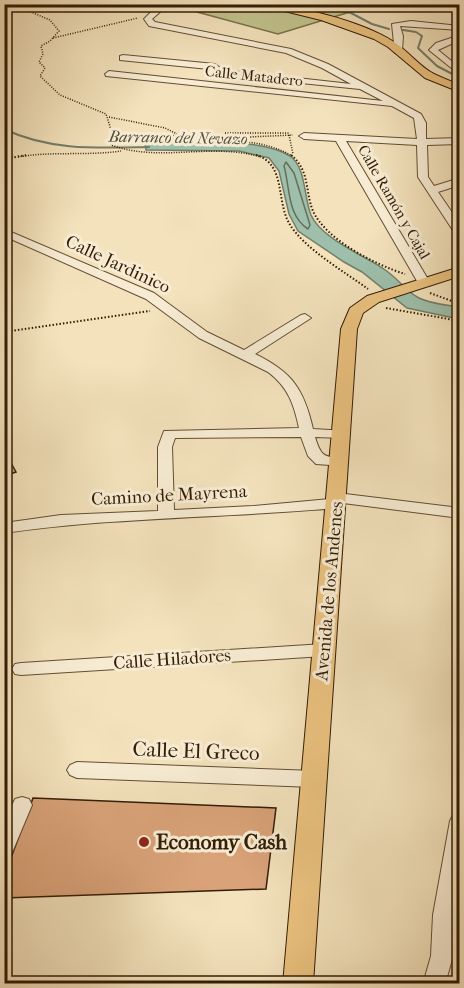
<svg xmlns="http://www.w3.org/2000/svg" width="464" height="988" font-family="'IM FELL French Canon',serif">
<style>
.green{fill:#c0c28d;stroke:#7a704a;stroke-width:1.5}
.water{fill:#9dbfab;stroke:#737e69;stroke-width:1.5}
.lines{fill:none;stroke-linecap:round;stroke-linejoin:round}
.shore{stroke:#686e58;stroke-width:1.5}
.stream{stroke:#737e69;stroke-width:2}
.building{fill:#d9a279;stroke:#331d06;stroke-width:1.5}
.minor-casing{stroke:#634e34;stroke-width:2}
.major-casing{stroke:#331d06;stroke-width:2}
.path-far1{stroke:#331d06;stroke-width:1.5;stroke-dasharray:1 1.5;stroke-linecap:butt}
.path{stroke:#331d06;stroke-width:2;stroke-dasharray:1.5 2;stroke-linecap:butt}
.minor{fill:#f7ecd3;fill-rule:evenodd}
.major{fill:#eac17e;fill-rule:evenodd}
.poi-dot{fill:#8f2418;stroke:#f7ecd3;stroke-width:2}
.labels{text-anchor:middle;stroke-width:6;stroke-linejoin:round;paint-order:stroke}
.far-street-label{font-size:15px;fill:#331d06;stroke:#f7ecd3}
.far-water-label{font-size:16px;font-style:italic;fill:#534e38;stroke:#f7ecd3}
.street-label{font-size:18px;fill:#331d06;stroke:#f7ecd3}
.near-street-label{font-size:21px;fill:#331d06;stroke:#f7ecd3}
.near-poi-label{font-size:21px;font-weight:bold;fill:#331d06;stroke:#f7ecd3;text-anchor:start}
</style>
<rect width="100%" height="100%" fill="#f3e2bc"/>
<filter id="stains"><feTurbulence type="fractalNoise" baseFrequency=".00333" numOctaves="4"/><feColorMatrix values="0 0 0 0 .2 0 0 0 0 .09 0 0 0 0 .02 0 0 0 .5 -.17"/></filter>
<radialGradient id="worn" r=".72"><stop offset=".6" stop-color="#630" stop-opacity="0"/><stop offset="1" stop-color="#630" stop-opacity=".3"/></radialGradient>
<path class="green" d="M 183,5 L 373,5 L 278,34 L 197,12 Z"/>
<path class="water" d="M 145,143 C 182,143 259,136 290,156 C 306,167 304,198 311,215 C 322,240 367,256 388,272 C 399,280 407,292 419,298 C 431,304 447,305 459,307 L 459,319 L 407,308 L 362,272 L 344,262 L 298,231 L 289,214 L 279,171 L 269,158 L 239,151 L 146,150 Z"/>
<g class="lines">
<path class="shore" d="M 286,162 L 294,173 L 310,225 L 308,229 C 287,216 290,187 284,166 Z"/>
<path class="stream" d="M 307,4 L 351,13 L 372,24 L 389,29
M 403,30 L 416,32 L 422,36 L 418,48 L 437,66 L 460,78
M 4,129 C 50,151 99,148 149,147"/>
</g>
<path class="building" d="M 4,450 L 16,472 L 4,476 Z
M 33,798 L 276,808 L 266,889 L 4,898 L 4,877 Z"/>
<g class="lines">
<g class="minor-casing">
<path id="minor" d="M 142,4 L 152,4 L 160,8 L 160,12 L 152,19 L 155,22 L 291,49 L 328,64 L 421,114 L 426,123 L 426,139 L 460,138 L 460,144 L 427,145 L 428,177 L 434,186 L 460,178 L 460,185 L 438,192 L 460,224 L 460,236 L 456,235 L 418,177 L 417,145 L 346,141 L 429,281 L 427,283 L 423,285 L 417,281 L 336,141 L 304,139 L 299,136 L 304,133 L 417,139 L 414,118 L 392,106 L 106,76 L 105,74 L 109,71 L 383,101 L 360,89 L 211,74 L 207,71 L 209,69 L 120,60 L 120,56 L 123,55 L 215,64 L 219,67 L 217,69 L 351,84 L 322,68 L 286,53 L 149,26 L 144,19 L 152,11 Z
M 411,21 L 460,26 L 460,30 L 400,26 L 403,36 L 402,51 L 395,53 L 392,24 Z
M 460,35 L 460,40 L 438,50 L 460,68 L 460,75 L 429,50 L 436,43 Z
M 4,229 L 154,293 L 207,332 L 244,350 L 301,315 L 305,314 L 311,318 L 255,354 C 292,372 304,389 313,429 L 347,431 L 349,434 L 342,438 L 315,437 C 322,460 325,455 345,460 L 347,463 L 345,466 L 316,464 L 308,456 L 301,437 L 175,438 L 172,447 L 174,510 L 253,506 L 330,499 L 332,495 L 337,493 L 460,508 L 460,518 L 343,503 L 336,508 C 226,518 114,517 4,533 L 4,523 L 61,515 L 158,511 L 158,447 L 164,431 L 299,428 C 294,404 288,387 268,372 L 199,338 L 146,299 L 4,236 Z
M 324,644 L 330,646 L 333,650 L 330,654 L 324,656 L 21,675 L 15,674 L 12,669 L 15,664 L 21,663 Z
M 77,762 L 314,771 L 321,774 L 324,779 L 321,784 L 314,787 L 77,778 L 70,775 L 67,770 L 70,765 Z
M 22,797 L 29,799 L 32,805 L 11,855 L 4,857 L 4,823 L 15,799 Z
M 460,813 L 460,885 L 455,915 L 453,956 L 445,984 L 423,984 L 431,956 L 433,915 L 450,821 L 453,815 Z"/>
</g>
<g class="major-casing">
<path id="major" d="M 256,4 C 295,4 362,21 394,42 C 408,51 419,66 434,74 C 442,78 451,81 460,85 L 460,92 L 425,78 L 388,47 L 374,39 L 321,20 Z
M 460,267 L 460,276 L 379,302 L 363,313 L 357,329 L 313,984 L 283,984 L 341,329 L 350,308 L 367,296 Z"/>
</g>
<path class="path-far1" d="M 12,4 L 50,20 L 59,31 L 50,41 L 41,46 L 43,54 L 39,62 L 45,68 L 40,76 L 60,95 L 106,114 L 113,136 L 111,145 C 160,163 211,142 261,157
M 53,38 L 138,18
M 109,117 L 165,128 L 177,134
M 225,133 L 290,133
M 289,135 L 293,154
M 221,136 L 235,141
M 112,137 C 127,138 143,141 158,142 C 203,144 253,132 294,157
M 138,138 L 198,134 L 249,137 L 293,135
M 18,157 C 52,151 87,156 121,151"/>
<path class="path" d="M 256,155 C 286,164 276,200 289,223 C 303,248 345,272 368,289
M 291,155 C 310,170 305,192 313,211 C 326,240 376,265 405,274
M 4,159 L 27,155
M 430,293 L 460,304
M 386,308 L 460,321
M 4,332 L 150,311"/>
<use href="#minor" class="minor"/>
<use href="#major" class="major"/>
</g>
<circle class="poi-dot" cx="144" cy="842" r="6"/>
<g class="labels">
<g class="far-street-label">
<text transform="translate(254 76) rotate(6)" y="5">Calle Matadero</text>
<text transform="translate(394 202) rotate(60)" y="5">Calle Ramón y Cajal</text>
</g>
<g class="far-water-label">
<text transform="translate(178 137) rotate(1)" y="6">Barranco del Nevazo</text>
</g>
<g class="street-label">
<text transform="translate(118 264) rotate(25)" y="6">Calle Jardinico</text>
<text transform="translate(169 495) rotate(-3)" y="6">Camino de Mayrena</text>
<text transform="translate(329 591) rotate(-85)" y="6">Avenida de los Andenes</text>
<text transform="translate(172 659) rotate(-4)" y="6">Calle Hiladores</text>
</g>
<g class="near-street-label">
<text transform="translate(196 751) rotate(2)" y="7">Calle El Greco</text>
</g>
<g class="near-poi-label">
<text x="156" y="849">Economy Cash</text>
</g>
</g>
<rect width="464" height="988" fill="none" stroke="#f3e2bc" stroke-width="24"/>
<rect x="6" y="6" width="452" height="976" fill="none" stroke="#331d06" stroke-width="3"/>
<rect x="12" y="12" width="440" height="964" fill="none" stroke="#331d06" stroke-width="1.5"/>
<rect width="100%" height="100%" filter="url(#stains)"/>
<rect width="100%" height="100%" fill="url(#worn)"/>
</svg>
